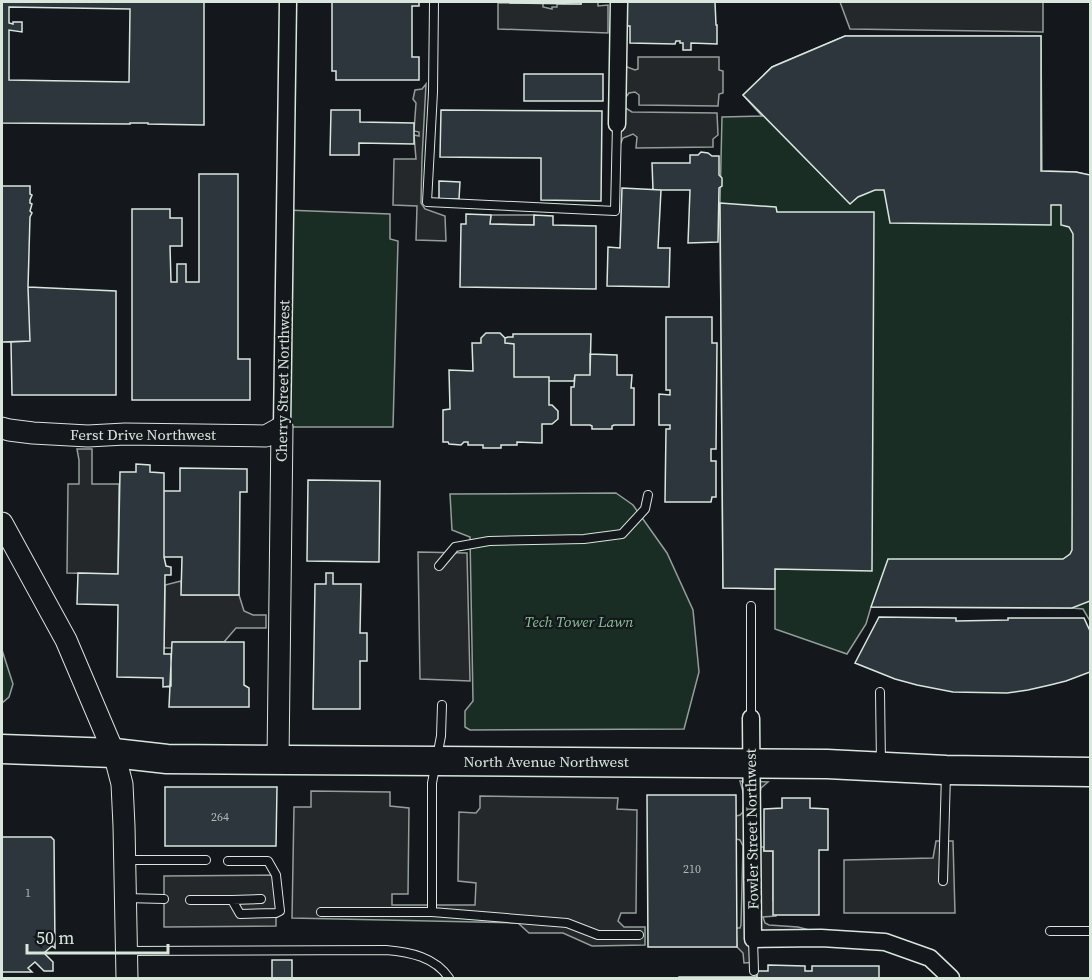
<svg xmlns="http://www.w3.org/2000/svg" width="1092" height="980" font-family="'Source Serif 4',serif">
<style>
.green{fill:#1a2d24;stroke:#939e99;stroke-width:1.5}
.parking{fill:#24282b;stroke:#939e99;stroke-width:1.5}
.building{fill:#2c363c;stroke:#d8e6dc;stroke-width:1.5;fill-rule:evenodd}
.lines{fill:none;stroke-linecap:round;stroke-linejoin:round}
.service-casing{stroke:#d8e6dc;stroke-width:10}
.minor-casing{stroke:#d8e6dc;stroke-width:19}
.tertiary-casing{stroke:#d8e6dc;stroke-width:23}
.trunk-casing{stroke:#d8e6dc;stroke-width:31}
.service{stroke:#14181c;stroke-width:8}
.minor{stroke:#14181c;stroke-width:16}
.tertiary{stroke:#14181c;stroke-width:21}
.trunk{stroke:#14181c;stroke-width:28}
.labels{text-anchor:middle;stroke-width:4.5;stroke-linejoin:round;paint-order:stroke}
.number-label{font-size:12px;fill:#adbab4}
.street-label{font-size:15px;fill:#d8e6dc;stroke:#14181c}
.park-label{font-size:15px;font-style:italic;fill:#8ac095;stroke:#14181c}
</style>
<rect width="100%" height="100%" fill="#14181c"/>
<path class="green" d="M 845,36 L 1041,36 L 1042,171 L 1076,172 L 1090,175 L 1090,621 L 1083,609 L 1072,608 L 871,607 L 866,624 L 847,654 L 775,629 L 775,589 L 723,588 L 720,203 L 722,117 L 762,116 L 743,95 L 772,67 Z
M 285,210 L 390,214 L 390,239 L 398,241 L 393,427 L 282,427 Z
M 616,493 L 633,505 L 667,553 L 693,610 L 699,672 L 684,729 L 470,730 L 465,727 L 465,711 L 473,701 L 470,537 L 452,530 L 450,494 Z
M 2,650 L 13,684 L 9,697 L 2,703 Z"/>
<path class="parking" d="M 581,2 L 598,2 L 598,6 L 608,5 L 608,33 L 498,29 L 498,3 L 543,3 L 543,7 L 552,9 L 552,7 L 557,7 L 557,4 L 581,4 Z
M 840,2 L 1043,2 L 1043,32 L 850,29 Z
M 638,57 L 719,57 L 719,70 L 723,71 L 723,93 L 719,94 L 718,106 L 639,105 L 639,95 L 635,92 L 629,93 L 623,101 L 624,107 L 632,112 L 717,113 L 718,135 L 713,139 L 713,147 L 636,148 L 637,137 L 633,134 L 623,138 L 620,145 L 623,58 L 627,67 L 635,70 L 638,69 Z
M 426,84 L 422,158 L 421,203 L 425,209 L 445,216 L 446,241 L 416,240 L 417,206 L 393,205 L 394,159 L 416,159 L 414,135 L 419,136 L 419,132 L 414,131 L 416,103 L 413,99 L 415,90 L 422,89 Z
M 491,215 L 534,215 L 534,225 L 490,224 Z
M 77,449 L 92,449 L 92,484 L 119,484 L 118,574 L 67,573 L 68,484 L 79,484 L 79,460 Z
M 418,552 L 467,553 L 470,681 L 420,679 Z
M 181,581 L 182,595 L 239,595 L 244,611 L 253,615 L 266,615 L 266,628 L 236,628 L 224,642 L 173,642 L 172,648 L 164,648 L 165,585 Z
M 740,781 L 768,782 L 761,788 L 759,797 L 761,847 L 764,847 L 764,851 L 773,851 L 773,901 L 777,902 L 776,916 L 763,917 L 765,923 L 769,925 L 798,927 L 813,931 L 757,945 L 757,962 L 744,963 L 743,953 L 737,947 L 736,928 L 740,928 L 741,925 L 743,846 L 740,840 L 736,839 L 736,816 L 740,815 L 743,812 L 744,795 Z
M 311,791 L 390,792 L 390,806 L 409,808 L 408,894 L 392,894 L 392,905 L 475,905 L 476,883 L 458,881 L 459,812 L 476,813 L 480,808 L 480,796 L 618,798 L 617,809 L 637,810 L 636,913 L 621,913 L 618,921 L 624,927 L 645,927 L 645,945 L 592,946 L 563,933 L 529,933 L 518,923 L 292,918 L 294,807 L 311,807 Z
M 936,841 L 953,841 L 955,913 L 844,913 L 844,860 L 933,858 Z
M 276,875 L 276,926 L 164,927 L 164,876 Z"/>
<path class="building" d="M 2,2 L 204,2 L 204,125 L 148,124 L 148,123 L 130,123 L 130,124 L 2,123 ZM 9,7 L 130,9 L 129,82 L 9,80 L 9,30 L 22,32 L 22,22 L 13,22 L 13,24 L 9,23 Z
M 332,2 L 419,2 L 419,6 L 412,6 L 412,57 L 419,57 L 419,80 L 336,80 L 336,71 L 332,71 Z
M 510,2 L 581,2 L 581,4 L 510,3 Z
M 627,2 L 715,2 L 716,25 L 717,25 L 717,44 L 691,43 L 691,50 L 683,50 L 683,43 L 680,43 L 680,41 L 676,41 L 675,44 L 630,43 L 630,26 L 627,26 Z
M 845,36 L 1041,36 L 1041,171 L 1076,172 L 1090,175 L 1090,601 L 1072,608 L 871,607 L 888,559 L 1063,559 L 1070,554 L 1072,550 L 1073,234 L 1069,227 L 1061,225 L 1061,205 L 1051,205 L 1051,225 L 890,223 L 884,190 L 875,190 L 858,197 L 850,204 L 743,95 L 772,67 Z
M 524,74 L 603,74 L 603,101 L 524,101 Z
M 331,110 L 360,110 L 360,122 L 414,123 L 414,144 L 359,143 L 359,155 L 330,155 Z
M 441,110 L 602,111 L 601,201 L 541,200 L 541,158 L 440,157 Z
M 701,152 L 708,153 L 712,156 L 719,156 L 719,175 L 722,178 L 722,186 L 719,188 L 718,242 L 688,243 L 690,190 L 653,190 L 652,163 L 690,163 L 690,155 L 698,155 Z
M 199,174 L 238,174 L 238,359 L 250,359 L 250,400 L 132,400 L 132,209 L 170,209 L 170,218 L 182,218 L 182,246 L 170,246 L 171,282 L 177,282 L 177,264 L 186,264 L 186,282 L 199,282 Z
M 439,181 L 460,182 L 459,199 L 439,199 Z
M 2,186 L 30,186 L 30,194 L 32,195 L 30,200 L 30,203 L 32,204 L 30,211 L 32,213 L 30,217 L 28,287 L 30,341 L 2,342 Z
M 622,188 L 661,190 L 658,248 L 670,248 L 669,287 L 607,286 L 608,247 L 620,248 Z
M 720,203 L 776,207 L 777,212 L 874,212 L 872,571 L 775,569 L 775,589 L 723,588 Z
M 466,214 L 491,215 L 490,224 L 534,225 L 534,215 L 553,216 L 553,225 L 596,226 L 596,289 L 460,287 L 461,224 L 466,224 Z
M 28,287 L 116,291 L 116,395 L 12,395 L 11,342 L 30,341 Z
M 666,317 L 712,317 L 712,343 L 717,343 L 716,449 L 711,449 L 711,461 L 716,461 L 716,497 L 712,497 L 711,502 L 665,502 L 666,429 L 670,429 L 670,425 L 659,425 L 659,394 L 670,395 L 670,390 L 666,390 Z
M 486,333 L 500,333 L 505,338 L 505,343 L 514,344 L 514,377 L 549,377 L 549,405 L 552,405 L 558,411 L 558,419 L 552,424 L 542,424 L 542,443 L 517,442 L 517,445 L 501,445 L 501,448 L 483,448 L 483,445 L 468,445 L 468,442 L 464,442 L 461,445 L 449,444 L 448,442 L 443,442 L 443,410 L 450,409 L 449,370 L 473,371 L 472,343 L 481,343 L 481,338 Z
M 513,334 L 591,334 L 590,375 L 575,375 L 574,381 L 549,381 L 549,377 L 514,377 L 514,344 L 505,343 L 505,338 L 508,337 L 513,337 Z
M 590,354 L 617,355 L 617,375 L 632,375 L 631,388 L 634,388 L 634,425 L 614,425 L 612,426 L 612,429 L 592,429 L 592,426 L 590,425 L 571,425 L 571,387 L 574,387 L 575,375 L 590,375 Z
M 136,464 L 150,465 L 150,472 L 164,473 L 164,557 L 166,566 L 171,567 L 171,575 L 165,575 L 164,654 L 171,654 L 171,686 L 163,687 L 163,678 L 117,677 L 118,605 L 77,604 L 78,573 L 118,574 L 120,472 L 136,472 Z
M 180,468 L 247,469 L 247,492 L 240,492 L 239,595 L 181,595 L 182,557 L 164,557 L 164,491 L 180,491 Z
M 308,480 L 380,481 L 379,562 L 307,561 Z
M 326,573 L 333,573 L 333,584 L 361,584 L 360,633 L 367,633 L 367,661 L 360,661 L 360,709 L 313,709 L 315,584 L 326,584 Z
M 879,617 L 956,618 L 956,621 L 1008,620 L 1008,618 L 1084,618 L 1090,631 L 1090,672 L 1066,681 L 1050,685 L 1028,690 L 1007,693 L 953,692 L 917,685 L 895,679 L 855,663 Z
M 172,642 L 244,642 L 244,685 L 249,688 L 249,707 L 169,707 Z
M 165,787 L 277,787 L 276,846 L 165,846 Z
M 647,795 L 736,795 L 737,947 L 648,947 Z
M 782,798 L 810,798 L 810,808 L 828,809 L 828,850 L 819,850 L 819,915 L 773,915 L 773,851 L 764,851 L 764,809 L 782,808 Z
M 2,837 L 51,837 L 54,840 L 55,948 L 52,946 L 44,953 L 53,962 L 53,971 L 44,971 L 35,962 L 28,968 L 32,972 L 2,972 Z
M 272,960 L 292,960 L 292,978 L 272,978 Z
M 768,965 L 805,966 L 805,971 L 812,971 L 812,966 L 879,966 L 879,978 L 902,978 L 728,978 L 728,977 L 757,977 L 757,971 L 768,971 Z
M 679,977 L 728,977 L 728,978 L 679,978 Z"/>
<g class="lines">
<g class="service-casing">
<path id="service" d="M 434,2 L 433,92 L 427,202 L 615,211 L 617,124
M 439,566 L 455,547 L 489,541 L 584,539 L 622,534 L 645,509 L 648,495
M 751,606 L 751,718
M 880,692 L 881,764
M 125,860 L 206,860
M 943,881 L 946,774
M 126,898 L 164,899
M 190,900 L 232,900 L 240,914 L 276,913 L 280,911 L 276,875 L 268,861 L 228,861
M 232,900 L 261,899
M 321,912 L 432,912 L 567,923 L 598,935 L 639,935
M 432,912 L 432,783 L 441,736 L 442,705
M 1050,931 L 1090,931
M 753,939 L 754,971
M 127,951 L 386,950 C 410,952 435,957 449,978"/>
</g>
<g class="minor-casing">
<path id="minor" d="M 617,124 L 619,2
M 282,427 L 288,2
M 751,718 L 753,939 L 821,938 L 885,942 L 930,958 L 951,978"/>
</g>
<g class="tertiary-casing">
<path id="tertiary" d="M 2,428 L 9,430 L 33,433 L 88,436 L 125,434 L 266,436 L 282,427
M 2,523 L 66,640 L 114,753 L 122,784 L 124,826 L 127,978
M 278,760 L 282,427"/>
</g>
<g class="trunk-casing">
<path id="trunk" d="M 2,749 L 114,753 L 167,759 L 827,764 L 946,770 L 1090,772"/>
</g>
<use href="#service" class="service"/>
<use href="#minor" class="minor"/>
<use href="#tertiary" class="tertiary"/>
<use href="#trunk" class="trunk"/>
</g>
<g class="labels">
<g class="number-label">
<text x="220" y="821">264</text>
<text x="692" y="873">210</text>
<text x="28" y="897">1</text>
</g>
<g class="street-label">
<text transform="translate(283 381) rotate(-89)" y="5">Cherry Street Northwest</text>
<text x="143" y="440">Ferst Drive Northwest</text>
<text x="546" y="767">North Avenue Northwest</text>
<text transform="translate(752 829) rotate(-91)" y="5">Fowler Street Northwest</text>
</g>
<g class="park-label">
<text x="579" y="627">Tech Tower Lawn</text>
</g>
</g>
<rect width="1092" height="980" fill="none" stroke="#d8e6dc" stroke-width="6"/>
<path d="M27 944v9h141v-9" fill="none" stroke="#d8e6dc" stroke-width="3"/>
<text x="36" y="944" font-size="18" fill="#d8e6dc" stroke="#14181c" stroke-width="4.5" paint-order="stroke">50 m</text>
</svg>
